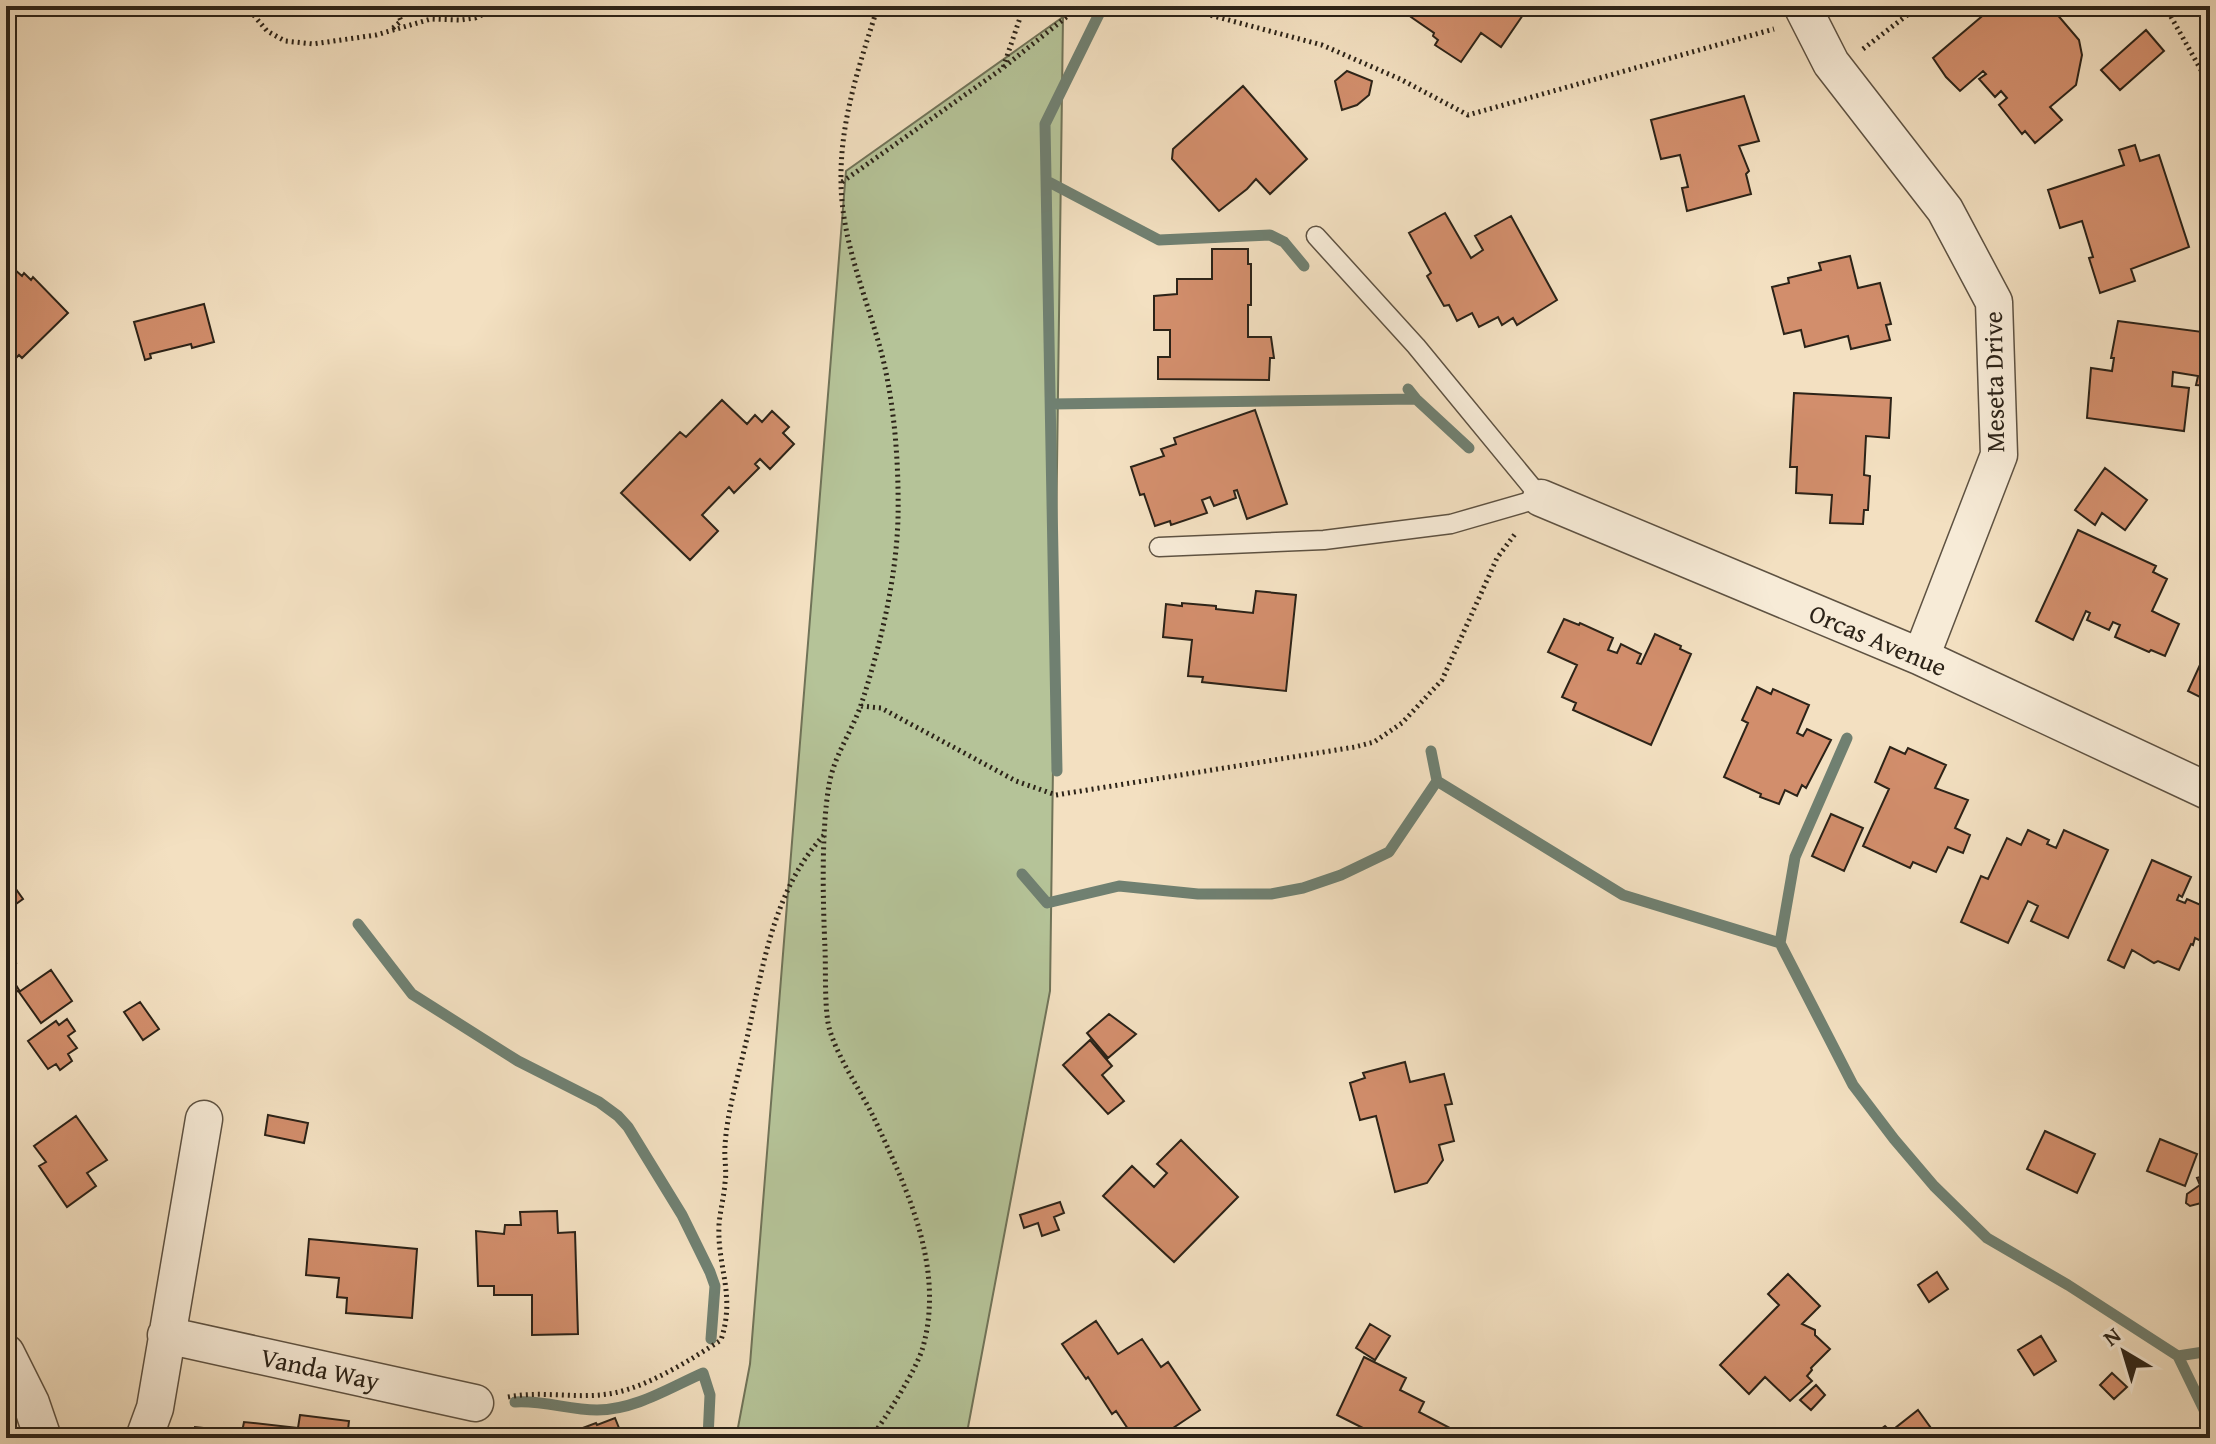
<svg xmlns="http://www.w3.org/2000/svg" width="2216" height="1444" font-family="'Gentium Book Plus',serif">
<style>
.green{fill:#b5c398;stroke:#707358;stroke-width:2}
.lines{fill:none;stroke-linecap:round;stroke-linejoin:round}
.stream{stroke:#708071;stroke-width:11}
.building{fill:#d28e6c;stroke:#2c2318;stroke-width:2}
.service-casing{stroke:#5e5242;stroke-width:21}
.minor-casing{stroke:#5e5242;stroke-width:39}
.path{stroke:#2c2318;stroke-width:5;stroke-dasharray:2 4;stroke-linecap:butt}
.service{stroke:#f7ebd7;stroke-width:18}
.minor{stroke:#f7ebd7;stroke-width:36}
.labels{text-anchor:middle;stroke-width:6;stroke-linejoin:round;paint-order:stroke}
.street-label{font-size:26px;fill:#2c2318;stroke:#f7ebd7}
</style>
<rect width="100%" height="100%" fill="#f3e0c1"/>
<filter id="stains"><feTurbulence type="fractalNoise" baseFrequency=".0025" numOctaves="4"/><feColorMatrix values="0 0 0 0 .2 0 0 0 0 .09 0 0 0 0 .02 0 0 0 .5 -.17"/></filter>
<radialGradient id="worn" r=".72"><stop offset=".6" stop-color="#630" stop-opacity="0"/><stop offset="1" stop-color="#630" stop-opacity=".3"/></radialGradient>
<path class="green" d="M 1063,17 L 1050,991 L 966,1438 L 736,1438 L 750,1364 L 846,171 Z"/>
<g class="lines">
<path class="stream" d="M 1047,181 L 1159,240 L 1270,235 L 1284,242 L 1304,266
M 1408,389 L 1416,399 L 1469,448
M 1051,404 L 1416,399
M 1431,751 L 1437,781
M 1057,771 L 1045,124 L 1103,6
M 1022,874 L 1047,903 L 1119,886 L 1198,894 L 1271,894 L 1303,888 L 1341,875 L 1389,852 L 1437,781 L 1623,895 L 1780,943 L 1853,1085 L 1894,1139 L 1934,1186 L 1987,1238 L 2068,1285 L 2178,1356 L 2210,1422
M 358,924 L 412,994 L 518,1061 L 599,1102 L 618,1116 L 628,1127 L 682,1215 L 710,1272 L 715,1286 L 711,1339
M 1780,943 L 1795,857 L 1847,738
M 2178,1356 L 2210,1351
M 515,1402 C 543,1400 569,1410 597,1410 C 635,1410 669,1388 703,1373 L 710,1395 L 708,1438"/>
</g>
<path class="building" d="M 1522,6 L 1520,9 L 1525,12 L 1501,47 L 1481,33 L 1461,62 L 1435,45 L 1438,40 L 1433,36 L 1434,33 L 1411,17 L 1413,14 L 1403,7 Z
M 1994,6 L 2050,6 L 2079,40 L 2082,55 L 2076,85 L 2050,107 L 2062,120 L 2035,143 L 2025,131 L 2022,134 L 1999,105 L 2007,98 L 2001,91 L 1995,97 L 1979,79 L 1986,74 L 1983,71 L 1960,91 L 1946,77 L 1933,58 Z
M 2146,30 L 2164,51 L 2120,90 L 2101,70 Z
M 1347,71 L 1372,81 L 1369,95 L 1357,105 L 1342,110 L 1335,81 Z
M 1243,86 L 1307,159 L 1270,194 L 1256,179 L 1247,189 L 1219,211 L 1172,159 L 1173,149 Z
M 1744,96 L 1759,141 L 1739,146 L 1749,171 L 1746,174 L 1751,194 L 1687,211 L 1682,188 L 1688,187 L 1680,155 L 1661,159 L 1651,120 Z
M 2135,145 L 2140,161 L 2159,155 L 2189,247 L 2131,269 L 2135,281 L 2100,293 L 2089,258 L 2093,257 L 2082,221 L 2060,228 L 2048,190 L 2124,165 L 2119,150 Z
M 1445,213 L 1471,258 L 1483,250 L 1475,236 L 1511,216 L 1557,300 L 1517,325 L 1513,318 L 1502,325 L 1498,317 L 1479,327 L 1472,313 L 1457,321 L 1449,305 L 1444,306 L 1427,276 L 1431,273 L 1409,233 Z
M 1212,249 L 1248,249 L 1248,264 L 1251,264 L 1251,305 L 1248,305 L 1248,337 L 1271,337 L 1274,358 L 1270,358 L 1269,380 L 1158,379 L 1158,357 L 1170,357 L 1170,330 L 1154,330 L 1154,296 L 1177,294 L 1177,279 L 1212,279 Z
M 1850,256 L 1858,288 L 1880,283 L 1891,324 L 1886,325 L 1890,340 L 1851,349 L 1848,336 L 1805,347 L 1801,330 L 1784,334 L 1772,287 L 1789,283 L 1788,278 L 1821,270 L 1819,263 Z
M 6,262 L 22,276 L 24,273 L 31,280 L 33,277 L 68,313 L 22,358 L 19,355 L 6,368 Z
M 204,304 L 214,342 L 192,348 L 191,344 L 150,354 L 151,358 L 145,360 L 134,322 Z
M 2118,321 L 2202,332 L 2203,328 L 2210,328 L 2210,386 L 2196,385 L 2198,376 L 2173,372 L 2172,386 L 2189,388 L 2184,431 L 2087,418 L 2091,368 L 2112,371 L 2114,358 L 2111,358 Z
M 1794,393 L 1891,398 L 1889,438 L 1866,436 L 1864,475 L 1870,476 L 1868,510 L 1864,510 L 1863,524 L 1830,523 L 1832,495 L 1796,493 L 1797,467 L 1790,467 Z
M 722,400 L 747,424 L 755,415 L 762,422 L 772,411 L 789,427 L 783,433 L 794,444 L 770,469 L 760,459 L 755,464 L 759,468 L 734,493 L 729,487 L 702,515 L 718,531 L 690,560 L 621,493 L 680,432 L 686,437 Z
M 1255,410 L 1287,504 L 1247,519 L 1237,490 L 1234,491 L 1236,498 L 1214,506 L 1210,497 L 1202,500 L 1207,513 L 1171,525 L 1170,521 L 1155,526 L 1144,494 L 1140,495 L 1131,467 L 1164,456 L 1161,449 L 1176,444 L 1174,438 Z
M 2105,468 L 2147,500 L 2125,530 L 2102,513 L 2095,525 L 2075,510 Z
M 2078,530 L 2156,566 L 2153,572 L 2167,579 L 2152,611 L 2179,624 L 2165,656 L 2151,650 L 2149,652 L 2115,637 L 2120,625 L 2113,622 L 2109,630 L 2087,620 L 2090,613 L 2086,611 L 2073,640 L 2036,621 Z
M 1256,591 L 1296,595 L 1286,691 L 1202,682 L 1203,677 L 1188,676 L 1192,640 L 1163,637 L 1166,604 L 1182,606 L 1182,603 L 1216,606 L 1216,609 L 1253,613 Z
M 1564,619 L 1579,625 L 1580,623 L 1613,638 L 1608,650 L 1617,653 L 1621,644 L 1641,654 L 1637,663 L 1641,664 L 1655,634 L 1681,646 L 1680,649 L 1691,654 L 1651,745 L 1573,710 L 1576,703 L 1562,697 L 1577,665 L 1548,652 Z
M 2210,643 L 2210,702 L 2188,691 Z
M 1757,687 L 1771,694 L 1773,689 L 1809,705 L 1797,733 L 1803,736 L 1807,729 L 1831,740 L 1806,788 L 1802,785 L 1797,796 L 1785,790 L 1779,804 L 1760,797 L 1761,794 L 1724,777 L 1748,723 L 1742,720 Z
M 1890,747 L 1905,754 L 1908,748 L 1946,765 L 1935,788 L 1968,800 L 1955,828 L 1970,835 L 1963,853 L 1948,847 L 1936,872 L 1913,862 L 1910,868 L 1863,846 L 1889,789 L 1875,782 Z
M 1831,814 L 1863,828 L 1844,871 L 1812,856 Z
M 2028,830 L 2049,840 L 2047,844 L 2056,848 L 2064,830 L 2108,850 L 2068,938 L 2031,921 L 2038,906 L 2028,901 L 2008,943 L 1961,922 L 1981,876 L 1988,879 L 2007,838 L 2021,845 Z
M 2152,860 L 2191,877 L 2182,897 L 2179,895 L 2177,900 L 2185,903 L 2187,899 L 2210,909 L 2210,920 L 2201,941 L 2195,938 L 2193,945 L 2191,944 L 2179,970 L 2158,961 L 2154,963 L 2132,950 L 2124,968 L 2108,960 Z
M 6,875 L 23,899 L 6,911 Z
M 6,948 L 16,963 L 6,969 Z
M 6,969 L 19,990 L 6,999 Z
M 51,970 L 72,1001 L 41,1023 L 19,992 Z
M 140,1002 L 159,1029 L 143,1040 L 124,1012 Z
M 1109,1014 L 1136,1034 L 1108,1058 L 1087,1033 Z
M 67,1019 L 75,1031 L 68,1036 L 77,1048 L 68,1054 L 72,1061 L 60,1070 L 56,1064 L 48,1069 L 28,1041 L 56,1021 L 59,1025 Z
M 1090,1040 L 1112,1066 L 1102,1075 L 1124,1101 L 1108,1114 L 1063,1065 Z
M 1405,1062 L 1410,1082 L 1444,1074 L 1452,1104 L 1445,1105 L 1454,1141 L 1439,1145 L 1443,1160 L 1427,1183 L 1395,1192 L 1376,1116 L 1360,1120 L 1350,1083 L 1365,1078 L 1363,1073 Z
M 268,1115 L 308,1123 L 304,1143 L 265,1135 Z
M 76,1116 L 107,1160 L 87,1173 L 96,1186 L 67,1207 L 39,1166 L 46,1162 L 34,1146 Z
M 2045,1131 L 2095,1154 L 2077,1193 L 2027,1169 Z
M 2160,1139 L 2197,1154 L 2185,1186 L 2147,1171 Z
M 1181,1140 L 1238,1197 L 1174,1262 L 1103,1196 L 1132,1166 L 1154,1187 L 1167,1173 L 1157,1164 Z
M 2210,1174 L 2210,1211 L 2208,1211 L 2205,1202 L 2190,1206 L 2186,1203 L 2187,1194 L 2200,1185 L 2197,1178 Z
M 1060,1202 L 1064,1213 L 1054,1217 L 1059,1230 L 1042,1236 L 1038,1223 L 1024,1228 L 1020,1215 Z
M 557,1211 L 558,1233 L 575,1232 L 578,1334 L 532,1335 L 532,1295 L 494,1295 L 494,1286 L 478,1286 L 476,1231 L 504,1234 L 505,1225 L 521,1225 L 520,1212 Z
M 309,1239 L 417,1249 L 412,1318 L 346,1313 L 347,1298 L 337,1297 L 339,1278 L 306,1275 Z
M 1937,1272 L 1948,1289 L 1929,1302 L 1918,1285 Z
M 1788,1274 L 1820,1306 L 1802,1324 L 1815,1330 L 1815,1335 L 1830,1349 L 1811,1368 L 1812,1370 L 1807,1376 L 1812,1381 L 1790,1401 L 1765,1377 L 1749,1394 L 1720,1365 L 1779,1305 L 1768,1294 Z
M 1096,1321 L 1118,1354 L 1142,1339 L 1161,1367 L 1168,1362 L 1200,1410 L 1158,1438 L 1134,1438 L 1116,1411 L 1112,1414 L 1088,1377 L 1086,1379 L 1062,1344 Z
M 1370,1324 L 1390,1336 L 1375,1360 L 1356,1348 Z
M 2041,1336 L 2056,1361 L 2034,1375 L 2018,1350 Z
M 1364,1357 L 1406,1378 L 1400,1390 L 1424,1402 L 1419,1412 L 1454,1430 L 1448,1438 L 1361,1438 L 1365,1429 L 1337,1415 Z
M 2112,1373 L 2127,1387 L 2114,1399 L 2100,1385 Z
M 1816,1385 L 1825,1395 L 1811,1410 L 1800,1400 Z
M 1918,1410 L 1931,1428 L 1936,1429 L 1941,1438 L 1869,1438 L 1885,1426 L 1889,1430 L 1895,1428 Z
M 300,1415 L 349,1421 L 347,1438 L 194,1438 L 195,1427 L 242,1432 L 244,1422 L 298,1428 Z
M 615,1418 L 623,1438 L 556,1438 L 596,1423 L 597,1425 Z"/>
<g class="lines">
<g class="service-casing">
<path id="service" d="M 1159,547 L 1324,540 L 1451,524 L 1541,498 L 1416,346 L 1316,236"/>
</g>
<g class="minor-casing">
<path id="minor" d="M 1802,6 L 1831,63 L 1945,210 L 1994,302 L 1999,455 L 1921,657
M 1541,498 L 1921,657 L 2210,792
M 166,1335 L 475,1403
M 6,1353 L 31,1403 L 43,1438
M 144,1438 L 155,1408 L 204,1119"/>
</g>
<path class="path" d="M 246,6 L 267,31 L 285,41 L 313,44 L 376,35 L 431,19 L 460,20 L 475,18 L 498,8 L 540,6
M 1176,6 L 1322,45 L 1400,79 L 1468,115 L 1774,29
M 2165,6 L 2210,86
M 393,28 L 401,21 L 395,6
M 1863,49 L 1919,6
M 1004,67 L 1080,6
M 842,182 L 1003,68 L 1024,6
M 861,706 L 881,708 L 1016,781 L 1056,795 L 1355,747 L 1374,742 L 1402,723 L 1442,680 L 1497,558 L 1515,534
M 508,1397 C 543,1390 579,1400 614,1393 C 649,1386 692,1359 721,1340 C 736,1294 717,1268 719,1225 C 720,1211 724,1197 725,1183 C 727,1171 724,1158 725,1146 C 727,1111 739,1073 747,1038 C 763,967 773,890 824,835
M 871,1438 C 886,1417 916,1371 923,1347 C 945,1267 907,1189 874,1118 C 861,1091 839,1060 830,1031 C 824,1012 826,971 825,949 C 823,902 821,832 829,785 C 834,755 853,730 862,702 C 881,643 896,580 898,519 C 899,466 895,407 882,355 C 867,298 841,240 841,181 C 840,120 860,63 878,6"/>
<use href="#service" class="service"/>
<use href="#minor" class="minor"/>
</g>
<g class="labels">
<g class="street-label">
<text transform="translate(1994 382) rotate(-91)" y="9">Meseta Drive</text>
<text transform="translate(1878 640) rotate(23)" y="9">Orcas Avenue</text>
<text transform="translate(320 1369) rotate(12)" y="9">Vanda Way</text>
</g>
</g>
<rect width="2216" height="1444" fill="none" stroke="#f3e0c1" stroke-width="32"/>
<rect x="8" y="8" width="2200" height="1428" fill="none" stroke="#2c2318" stroke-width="4"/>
<rect x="16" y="16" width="2184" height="1412" fill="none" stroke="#2c2318" stroke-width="2"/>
<g transform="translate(2124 1352) rotate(322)" stroke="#f7ebd7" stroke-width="6" paint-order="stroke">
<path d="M0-6L14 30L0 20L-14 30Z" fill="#2c2318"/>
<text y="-12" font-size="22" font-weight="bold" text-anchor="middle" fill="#2c2318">N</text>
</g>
<rect width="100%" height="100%" filter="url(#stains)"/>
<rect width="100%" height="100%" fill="url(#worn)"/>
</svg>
